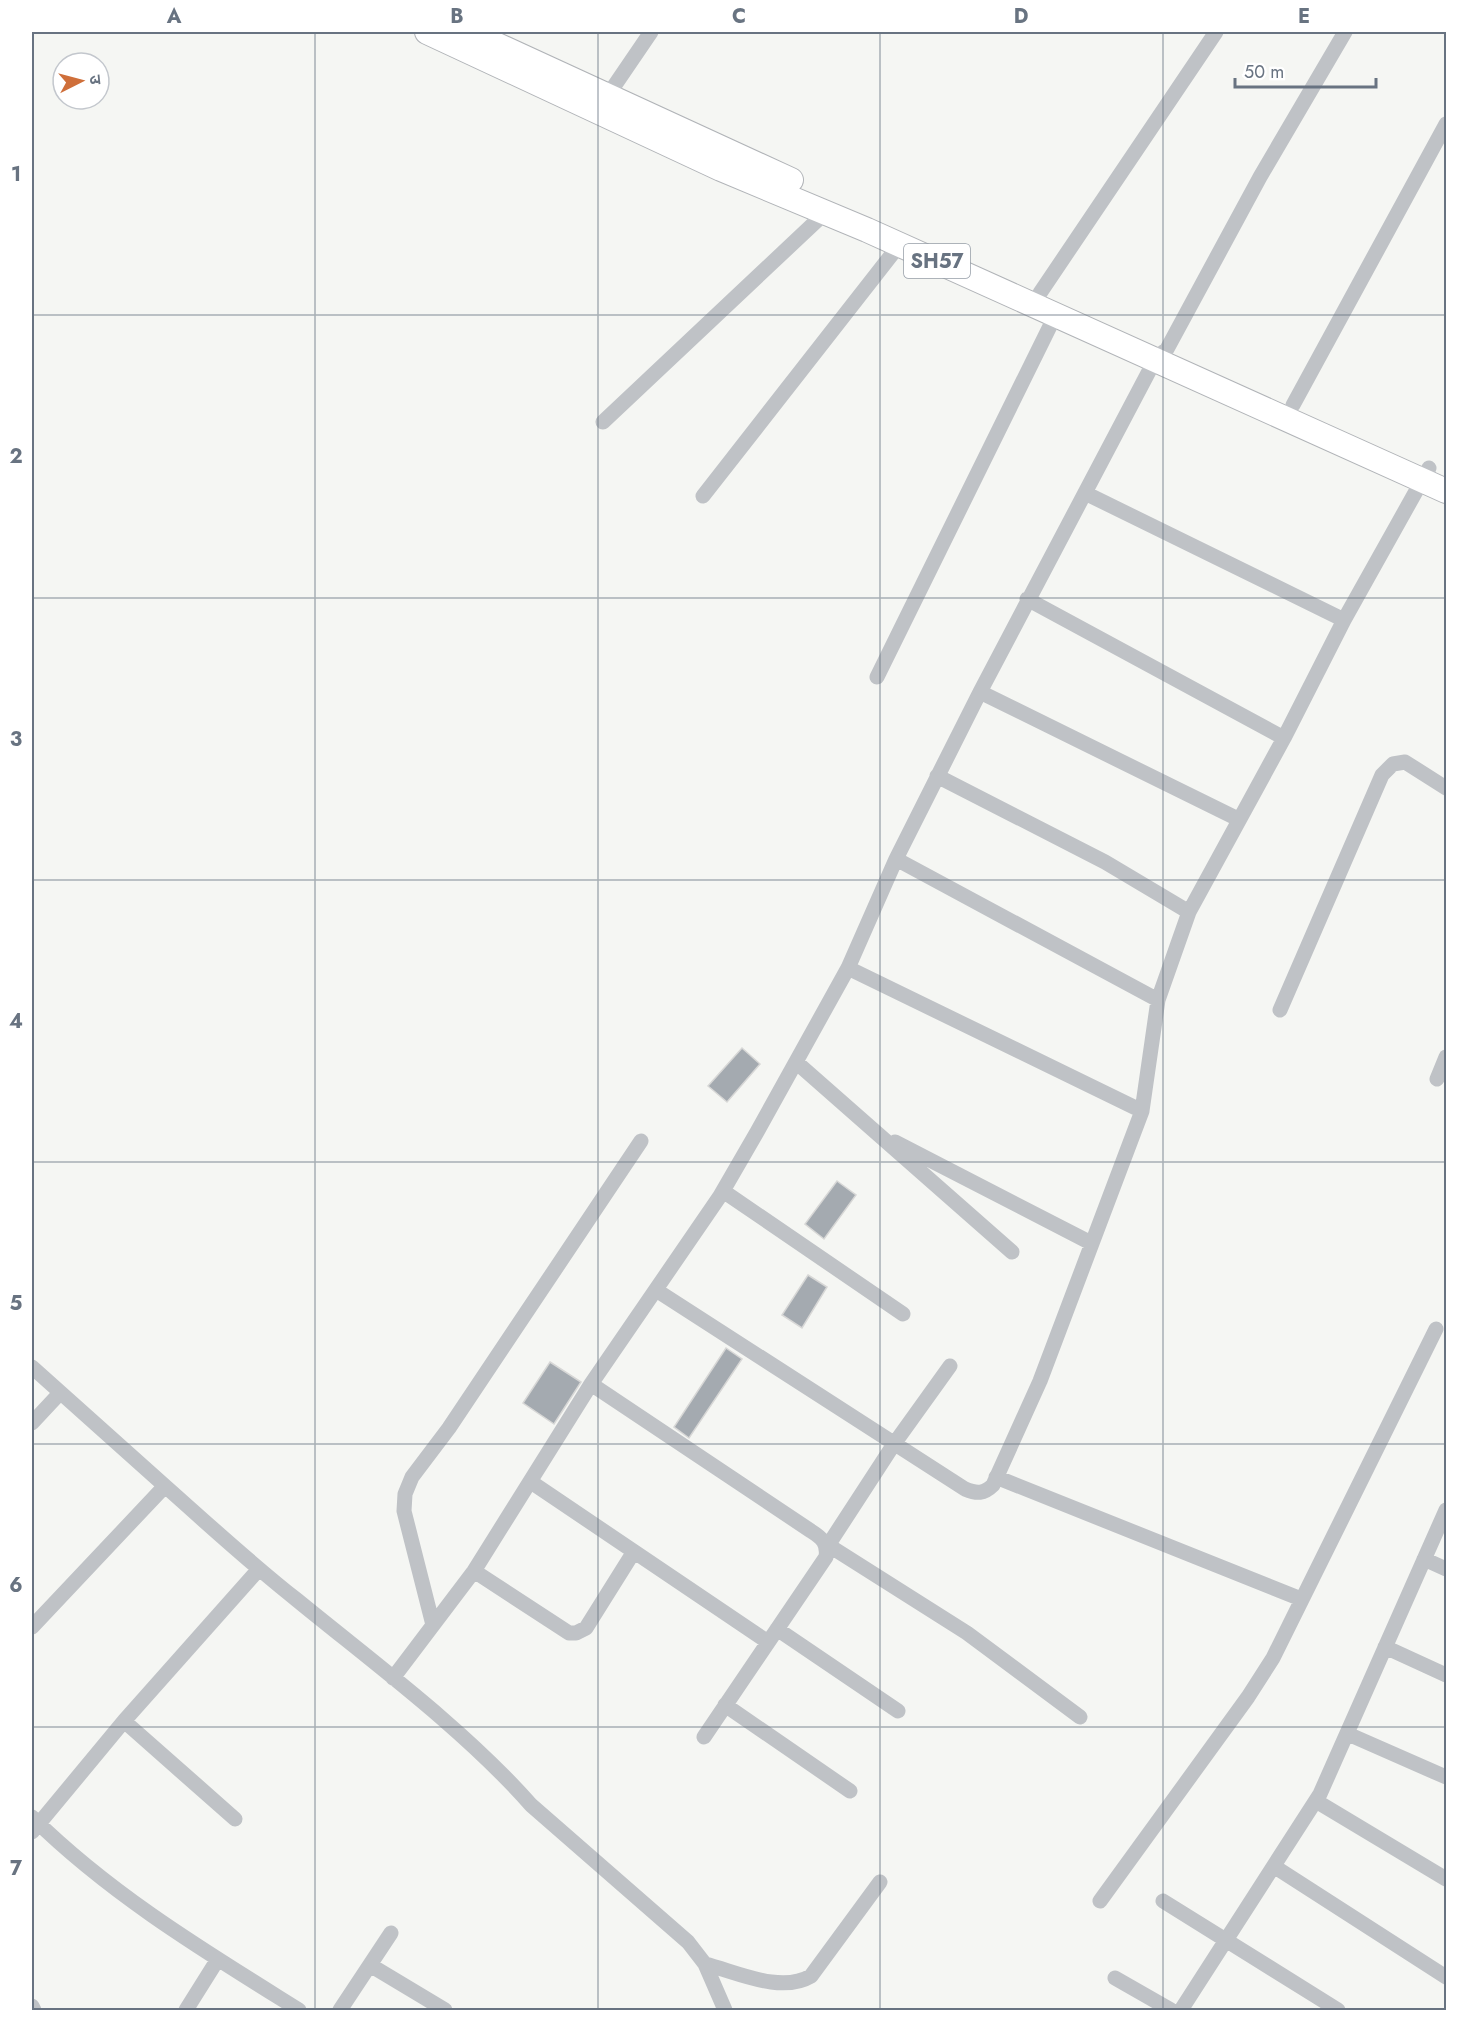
<svg xmlns="http://www.w3.org/2000/svg" width="1478" height="2042" font-family="Jost,'Noto Sans Devanagari',sans-serif">
<style>
.building{fill:#a4aab0;stroke:#d7d7d6;stroke-width:1.5}
.lines{fill:none;stroke-linecap:round;stroke-linejoin:round}
.primary-casing{stroke:#b1b4b8;stroke-width:26}
.minor{stroke:#bfc2c6;stroke-width:15}
.primary{stroke:#fff;stroke-width:24}
.grid{fill:none;stroke:#687381;stroke-width:1.5;stroke-opacity:0.55}
.labels{text-anchor:middle;stroke-width:6;stroke-linejoin:round;paint-order:stroke}
.shield{fill:#fff;stroke:#959da7;stroke-width:1.5}
.shield-label{font-size:20px;font-weight:bold;fill:#687381}
.neatline{fill:none;stroke:#687381;stroke-width:2}
.grid-label{font-size:20px;text-anchor:middle;font-weight:bold;fill:#687381}
</style>
<rect width="100%" height="100%" fill="#f5f6f3"/>
<path class="building" d="M 742,1048 L 760,1064 L 727,1102 L 708,1086 Z
M 837,1181 L 856,1195 L 824,1239 L 805,1224 Z
M 808,1275 L 827,1287 L 802,1328 L 782,1315 Z
M 726,1348 L 742,1359 L 689,1438 L 674,1427 Z
M 550,1362 L 581,1382 L 554,1424 L 523,1403 Z"/>
<g class="lines">
<g class="primary-casing">
<path id="primary" d="M 427,32 L 721,169 L 867,230 L 1446,491
M 469,32 L 791,180"/>
</g>
<path class="minor" d="M 604,101 L 651,32
M 1040,293 L 1216,32
M 1293,405 L 1446,124
M 603,422 L 826,212
M 1087,494 L 1344,620
M 703,496 L 900,244
M 1027,599 L 1284,738
M 877,677 L 1056,314
M 980,692 L 1238,819
M 937,776 L 1105,862 L 1189,912
M 896,859 L 1158,1000
M 848,968 L 1142,1111
M 1280,1010 L 1382,775 L 1393,764 L 1405,762 L 1446,788
M 796,1062 L 1012,1252
M 1437,1079 L 1446,1057
M 895,1142 L 1091,1243
M 723,1191 L 903,1314
M 656,1290 L 965,1489 C 977,1494 984,1494 993,1485 L 1040,1381 L 1142,1111 L 1158,1000 L 1189,912 L 1284,738 L 1344,620 L 1429,468
M 32,1367 L 165,1486 L 32,1627
M 591,1384 L 811,1531 C 822,1538 828,1543 826,1557 L 704,1737
M 32,1423 L 60,1393
M 996,1477 L 1301,1599
M 531,1482 L 768,1642
M 165,1486 C 209,1525 251,1564 297,1600 C 374,1663 465,1730 531,1805 L 688,1942 L 705,1964 L 725,2010
M 828,1545 L 967,1633 L 1080,1717
M 827,1547 L 894,1444 L 950,1366
M 1424,1559 L 1446,1569
M 474,1571 L 569,1633 L 576,1633 L 586,1628 L 633,1553
M 433,1625 L 404,1511 L 405,1494 L 412,1477 L 449,1428 L 641,1141
M 777,1629 L 898,1711
M 1385,1647 L 1446,1675
M 393,1678 L 474,1571 L 591,1384 L 720,1196 L 757,1132 L 848,968 L 896,859 L 980,692 L 1156,358 L 1167,349 L 1260,177 L 1345,32
M 725,1705 L 850,1791
M 124,1721 L 235,1819
M 1348,1734 L 1446,1777
M 1316,1801 L 1446,1879
M 32,1817 C 111,1895 206,1952 299,2010
M 32,1832 L 124,1721 L 259,1569
M 1275,1867 L 1446,1977
M 1100,1901 L 1248,1697 L 1273,1658 L 1436,1329
M 1163,1901 L 1338,2010
M 705,1964 C 737,1972 781,1994 811,1976 L 880,1882
M 370,1965 L 445,2010
M 1115,1978 L 1171,2010
M 32,2006 L 34,2010
M 186,2010 L 218,1959
M 340,2010 L 391,1933
M 1181,2010 L 1320,1794 L 1446,1510"/>
<use href="#primary" class="primary"/>
</g>
<path class="grid" d="M 315,32 L 315,2010M 598,32 L 598,2010M 880,32 L 880,2010M 1163,32 L 1163,2010M 32,315 L 1446,315M 32,598 L 1446,598M 32,880 L 1446,880M 32,1162 L 1446,1162M 32,1444 L 1446,1444M 32,1727 L 1446,1727"/>
<g class="labels">
<rect class="shield" x="904" y="244" width="66" height="34" rx="4.5"/>
<g class="shield-label">
<text x="937" y="268">SH57</text>
</g>
</g>
<rect width="1478" height="2042" fill="none" stroke="#ffffff" stroke-width="66"/>
<g transform="translate(81 81) rotate(84)"><circle r="28" fill="#ffffff" stroke="#c3c7cd" stroke-width="1.5"/>
<path d="M0-4.5L10 22L0 15L-10 22Z" fill="#cf6f3a"/>
<text y="-9" font-size="16" font-weight="bold" text-anchor="middle" fill="#687381">उ</text>
</g>
<path d="M1235 78v9h141v-9" fill="none" stroke="#687381" stroke-width="3"/>
<text x="1244" y="78" font-size="18" fill="#687381" stroke="#ffffff" stroke-width="4.5" paint-order="stroke">50 m</text>
<rect x="33" y="33" width="1412" height="1976" class="neatline"/>
<g class="grid-label">
<text x="174" y="23">A</text>
<text x="457" y="23">B</text>
<text x="739" y="23">C</text>
<text x="1021" y="23">D</text>
<text x="1304" y="23">E</text>
<text x="16" y="181">1</text>
<text x="16" y="463">2</text>
<text x="16" y="746">3</text>
<text x="16" y="1028">4</text>
<text x="16" y="1310">5</text>
<text x="16" y="1592">6</text>
<text x="16" y="1875">7</text>
</g>
</svg>
